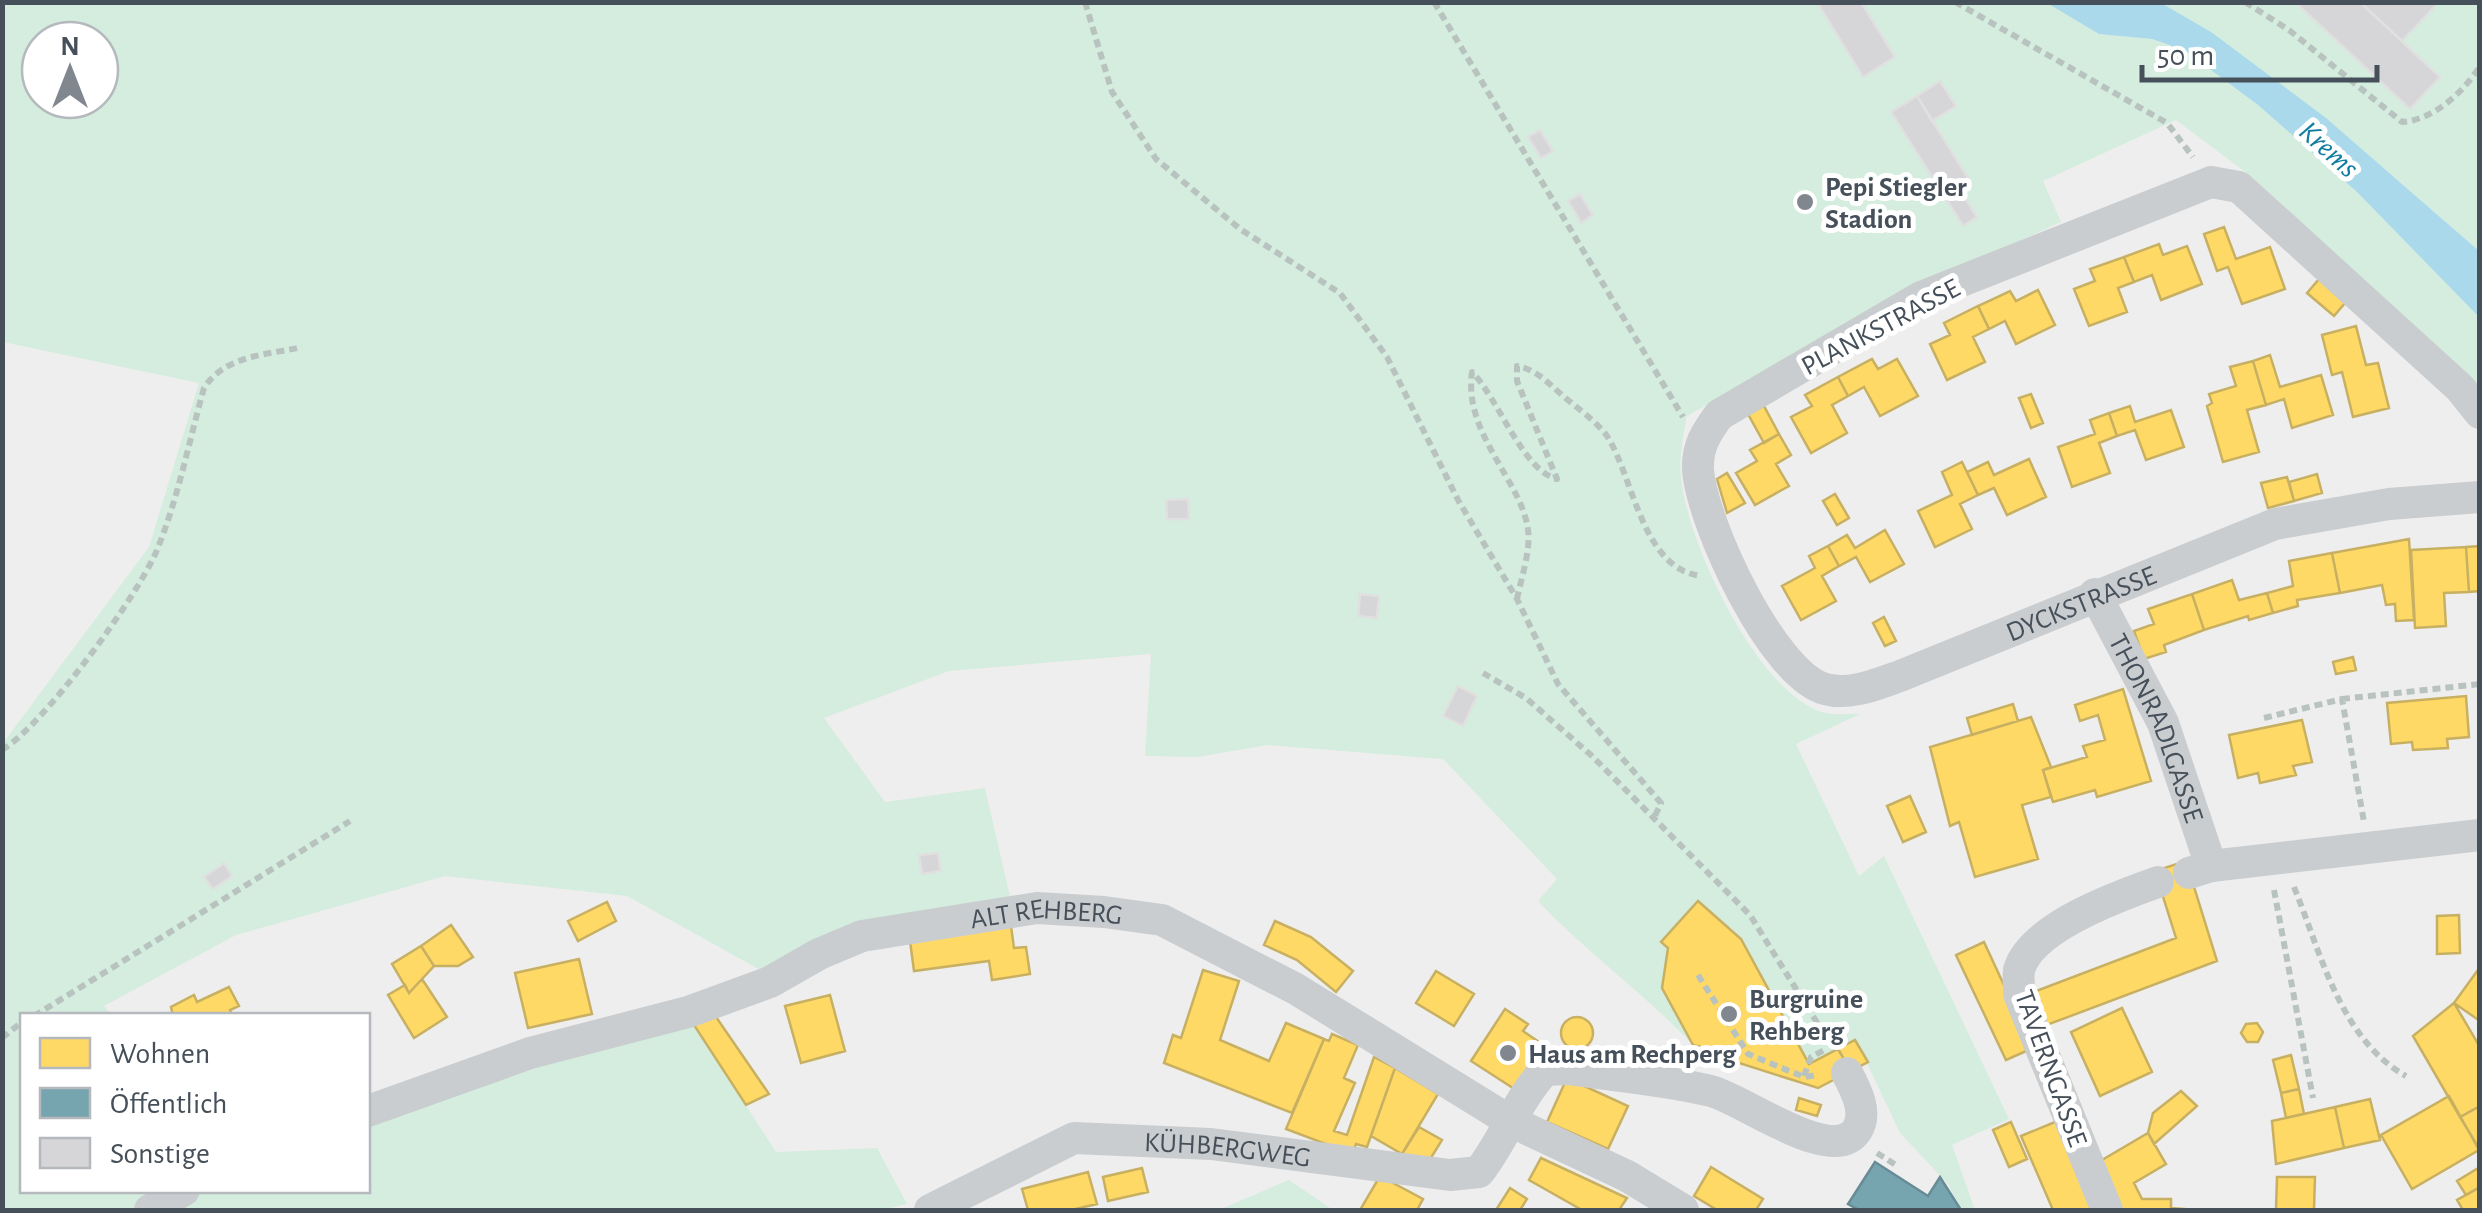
<svg xmlns="http://www.w3.org/2000/svg" width="2482" height="1213" font-family="'Alegreya Sans',sans-serif">
<style>
.green{fill:#d4edde;fill-rule:evenodd}
.water{fill:#a9d9ea}
.homes{fill:#ffd966;stroke:#c8b062;stroke-width:2.5}
.public{fill:#76a5af;stroke:#688c96;stroke-width:2.5}
.building{fill:#d6d6d8;stroke:#e0e0e1;stroke-width:2.5}
.lines{fill:none;stroke-linecap:round;stroke-linejoin:round}
.path{stroke:#b8c3c0;stroke-width:6;stroke-dasharray:8 5;stroke-linecap:butt}
.minor{stroke:#cacdcf;stroke-width:32}
.poi-dot{fill:#81878e;stroke:#fff;stroke-width:4}
.labels{text-anchor:middle;stroke-width:10;stroke-linejoin:round;paint-order:stroke}
.poi-label{font-size:28px;font-weight:bold;fill:#46505a;stroke:#fff;text-anchor:start}
.street-label{font-size:28px;fill:#46505a;stroke:#fff}
.water-label{font-size:30px;font-style:italic;fill:#127da1;stroke:#fff}
</style>
<rect width="100%" height="100%" fill="#efeeee"/>
<path class="green" d="M 2,3 L 2047,3 L 2099,34 L 2152,39 L 2184,50 L 2258,105 L 2357,192 L 2479,317 L 2479,389 L 2252,177 L 2176,120 L 2043,181 L 2061,222 L 1916,288 L 1687,416 C 1683,436 1679,457 1681,477 C 1686,541 1757,692 1822,712 C 1833,716 1849,713 1860,714 L 1796,744 L 1859,876 L 1884,856 L 2009,1119 L 1952,1145 L 1975,1210 L 1961,1210 L 1948,1184 L 1900,1133 L 1856,1040 L 1809,1064 L 1741,940 L 1699,901 L 1661,941 L 1668,948 L 1662,988 L 1693,1045 C 1644,993 1587,953 1538,901 L 1557,879 L 1443,759 L 1268,745 L 1197,757 L 1145,756 L 1151,654 L 949,671 L 824,718 L 885,802 L 985,788 L 1011,901 L 766,973 L 627,896 L 445,876 L 236,935 L 104,1006 L 111,1015 L 22,1016 L 22,1190 L 368,1190 L 368,1122 L 430,1098 L 692,1022 L 776,1152 L 877,1148 L 907,1204 L 881,1210 L 3,1210 L 3,743 L 149,547 L 199,383 L 3,342 ZM 40,40 L 100,40 L 100,100 L 40,100 Z
M 2161,3 L 2479,3 L 2479,251 C 2377,162 2278,72 2161,3 Z
M 1289,1180 L 1333,1210 L 1219,1210 L 1221,1209 Z"/>
<path class="water" d="M 2047,3 L 2161,3 L 2211,32 L 2326,118 L 2479,251 L 2479,317 L 2357,192 L 2258,105 L 2184,50 L 2152,39 L 2099,34 Z"/>
<path class="homes" d="M 2224,227 L 2236,259 L 2270,247 L 2285,289 L 2242,304 L 2228,267 L 2217,271 L 2204,234 Z
M 2159,244 L 2163,255 L 2187,246 L 2202,284 L 2161,300 L 2152,275 L 2134,282 L 2124,257 Z
M 2124,257 L 2134,282 L 2118,288 L 2127,312 L 2089,326 L 2074,289 L 2095,281 L 2090,269 Z
M 2319,279 L 2345,303 L 2334,316 L 2307,293 Z
M 2038,290 L 2055,325 L 2016,344 L 2005,321 L 1989,329 L 1978,306 L 2010,291 L 2016,301 Z
M 1978,306 L 1989,329 L 1973,337 L 1985,362 L 1947,380 L 1930,344 L 1950,335 L 1944,323 Z
M 2356,326 L 2366,365 L 2378,363 L 2389,408 L 2353,417 L 2342,372 L 2332,375 L 2322,335 Z
M 2270,355 L 2280,387 L 2321,375 L 2333,415 L 2292,428 L 2284,399 L 2266,405 L 2253,361 Z
M 1872,359 L 1878,369 L 1897,359 L 1918,396 L 1880,416 L 1864,387 L 1848,396 L 1838,377 Z
M 2253,361 L 2266,405 L 2247,410 L 2259,452 L 2223,462 L 2207,406 L 2212,403 L 2209,394 L 2236,386 L 2230,367 Z
M 1838,377 L 1848,396 L 1832,405 L 1847,433 L 1811,453 L 1791,417 L 1812,406 L 1805,395 Z
M 2031,394 L 2043,423 L 2031,428 L 2019,398 Z
M 1764,406 L 1779,434 L 1764,443 L 1748,414 Z
M 2130,406 L 2135,422 L 2171,410 L 2184,447 L 2146,460 L 2135,430 L 2117,436 L 2109,413 Z
M 2109,413 L 2117,436 L 2099,443 L 2110,473 L 2072,487 L 2058,447 L 2095,434 L 2090,420 Z
M 1779,434 L 1791,455 L 1776,464 L 1789,486 L 1755,505 L 1736,473 L 1757,461 L 1750,450 Z
M 2029,459 L 2046,497 L 2007,515 L 1994,488 L 1978,495 L 1967,472 L 1988,462 L 1994,475 Z
M 1962,462 L 1978,495 L 1960,504 L 1972,529 L 1935,547 L 1918,511 L 1952,495 L 1942,472 Z
M 1727,473 L 1745,503 L 1727,513 L 1717,479 Z
M 2317,474 L 2322,493 L 2294,501 L 2289,482 Z
M 2287,477 L 2294,501 L 2268,508 L 2261,483 Z
M 1835,494 L 1849,518 L 1837,525 L 1823,501 Z
M 1885,530 L 1904,564 L 1870,582 L 1856,557 L 1839,566 L 1828,546 L 1847,535 L 1855,548 Z
M 2409,539 L 2414,620 L 2396,621 L 2395,604 L 2386,605 L 2382,585 L 2340,593 L 2332,553 Z
M 1828,546 L 1839,566 L 1822,576 L 1836,601 L 1801,620 L 1782,586 L 1815,568 L 1809,556 Z
M 2480,546 L 2480,591 L 2469,592 L 2466,547 Z
M 2466,547 L 2469,592 L 2444,593 L 2446,626 L 2415,628 L 2411,550 Z
M 2332,553 L 2340,593 L 2297,600 L 2298,606 L 2273,613 L 2267,593 L 2293,586 L 2289,561 Z
M 2232,580 L 2239,600 L 2267,593 L 2273,613 L 2249,620 L 2248,616 L 2204,630 L 2192,594 Z
M 2192,594 L 2204,630 L 2164,645 L 2166,652 L 2144,659 L 2134,631 L 2154,624 L 2148,609 Z
M 1884,617 L 1896,641 L 1885,646 L 1873,623 Z
M 2353,657 L 2356,670 L 2336,674 L 2333,662 Z
M 2123,689 L 2151,781 L 2097,797 L 2095,790 L 2053,802 L 2043,770 L 2087,757 L 2083,746 L 2105,740 L 2098,715 L 2080,721 L 2075,705 Z
M 2466,696 L 2469,737 L 2447,739 L 2448,748 L 2413,750 L 2412,742 L 2391,744 L 2387,703 Z
M 2013,704 L 2018,721 L 1972,735 L 1967,718 Z
M 2031,717 L 2051,767 L 2043,770 L 2051,797 L 2022,805 L 2038,859 L 1975,877 L 1959,822 L 1950,826 L 1930,747 Z
M 2302,720 L 2312,762 L 2293,766 L 2296,775 L 2260,783 L 2258,773 L 2238,778 L 2229,735 Z
M 1910,796 L 1926,832 L 1903,842 L 1887,806 Z
M 2186,861 L 2217,961 L 2044,1026 L 2031,993 L 2176,938 L 2155,871 Z
M 1698,901 L 1741,939 L 1809,1064 L 1855,1040 L 1868,1062 L 1818,1088 L 1739,1063 L 1733,1055 L 1693,1045 L 1662,988 L 1668,948 L 1661,942 Z
M 607,902 L 616,921 L 578,941 L 568,921 Z
M 2459,915 L 2460,953 L 2437,954 L 2437,916 Z
M 1275,921 L 1311,937 L 1353,971 L 1336,992 L 1297,960 L 1264,945 Z
M 451,925 L 473,957 L 458,966 L 434,966 L 421,946 Z
M 1011,926 L 1014,948 L 1026,947 L 1030,974 L 992,980 L 989,961 L 914,971 L 910,941 Z
M 1984,942 L 2033,1048 L 2006,1060 L 1956,955 Z
M 421,946 L 434,966 L 409,993 L 392,964 Z
M 579,959 L 592,1014 L 528,1028 L 515,973 Z
M 2480,967 L 2480,1021 L 2454,1003 Z
M 1203,970 L 1239,981 L 1220,1040 L 1269,1061 L 1286,1023 L 1324,1039 L 1292,1113 L 1164,1063 L 1173,1035 L 1181,1038 Z
M 1436,971 L 1474,994 L 1454,1026 L 1416,1003 Z
M 422,979 L 447,1017 L 414,1038 L 388,995 L 405,985 L 409,993 Z
M 229,987 L 239,1006 L 230,1010 L 233,1016 L 173,1016 L 171,1007 L 194,995 L 197,1002 Z
M 830,995 L 845,1051 L 801,1063 L 785,1006 Z
M 2454,1003 L 2480,1047 L 2480,1106 L 2460,1117 L 2413,1036 Z
M 2122,1008 L 2152,1072 L 2100,1096 L 2071,1032 Z
M 1505,1009 L 1528,1024 L 1523,1031 L 1545,1046 L 1516,1090 L 1471,1061 Z
M 714,1014 L 769,1094 L 746,1105 L 692,1022 Z
M1561 1033a16 16 0 1 1 32 0a16 16 0 1 1-32 0Z
M 2257,1023 L 2263,1032 L 2258,1042 L 2247,1042 L 2241,1033 L 2246,1024 Z
M 1332,1034 L 1358,1045 L 1344,1078 L 1355,1083 L 1334,1131 L 1347,1135 L 1374,1057 L 1395,1068 L 1367,1147 L 1356,1144 L 1352,1154 L 1286,1129 L 1324,1039 L 1329,1041 Z
M 1855,1040 L 1868,1062 L 1851,1071 L 1838,1049 Z
M 2291,1055 L 2299,1089 L 2281,1093 L 2273,1060 Z
M 1395,1068 L 1438,1094 L 1402,1154 L 1371,1136 Z
M 1567,1078 L 1628,1106 L 1608,1149 L 1547,1122 Z
M 2299,1089 L 2304,1114 L 2286,1118 L 2281,1093 Z
M 2181,1091 L 2197,1106 L 2154,1144 L 2148,1133 L 2153,1113 Z
M 2449,1096 L 2479,1150 L 2412,1189 L 2381,1135 Z
M 1799,1098 L 1821,1105 L 1817,1116 L 1796,1110 Z
M 2370,1099 L 2380,1140 L 2344,1148 L 2335,1107 Z
M 2480,1106 L 2480,1150 L 2460,1117 Z
M 2335,1107 L 2344,1148 L 2276,1164 L 2272,1121 Z
M 2060,1120 L 2096,1210 L 2053,1210 L 2021,1136 Z
M 2011,1122 L 2027,1159 L 2009,1167 L 1993,1130 Z
M 1419,1127 L 1442,1140 L 1429,1161 L 1402,1154 Z
M 2148,1133 L 2166,1164 L 2134,1183 L 2142,1199 L 2171,1199 L 2171,1208 L 2197,1210 L 2119,1210 L 2102,1160 Z
M 1541,1158 L 1627,1198 L 1619,1210 L 1582,1210 L 1529,1180 Z
M 1711,1167 L 1763,1199 L 1756,1210 L 1717,1210 L 1694,1196 Z
M 2480,1167 L 2480,1187 L 2466,1195 L 2457,1181 Z
M 1142,1168 L 1148,1192 L 1108,1201 L 1103,1177 Z
M 1088,1172 L 1097,1204 L 1071,1210 L 1028,1210 L 1022,1189 Z
M 1380,1176 L 1423,1199 L 1417,1210 L 1360,1210 Z
M 2277,1177 L 2315,1177 L 2314,1210 L 2276,1210 Z
M 2480,1187 L 2480,1210 L 2463,1210 L 2457,1200 Z
M 1510,1188 L 1527,1199 L 1520,1210 L 1496,1210 Z"/>
<path class="public" d="M 1875,1162 L 1928,1196 L 1940,1177 L 1961,1210 L 1859,1210 L 1848,1204 Z"/>
<path class="building" d="M 1817,2 L 1861,2 L 1895,57 L 1863,77 Z
M 2295,2 L 2360,2 L 2440,77 L 2410,109 Z
M 2360,2 L 2439,2 L 2402,41 Z
M 1940,81 L 1956,106 L 1932,121 L 1917,96 Z
M 1917,96 L 1968,178 L 1957,185 L 1977,217 L 1963,226 L 1891,112 Z
M 1540,130 L 1553,151 L 1541,158 L 1528,137 Z
M 1580,194 L 1593,215 L 1581,223 L 1568,201 Z
M 1188,499 L 1189,519 L 1167,519 L 1166,500 Z
M 1360,594 L 1379,596 L 1377,618 L 1358,616 Z
M 1458,686 L 1477,696 L 1463,726 L 1443,716 Z
M 938,853 L 941,871 L 922,874 L 919,855 Z
M 224,863 L 232,876 L 213,889 L 204,877 Z"/>
<g class="lines">
<path class="path" d="M 1085,2 L 1112,92 L 1156,159 L 1240,229 L 1340,293 L 1387,357 L 1458,500 L 1517,599 L 1558,684 L 1661,803 L 1653,820
M 1434,2 L 1683,417
M 1955,2 L 2167,123 L 2193,157
M 2245,2 L 2289,30 L 2402,122 C 2433,120 2463,93 2480,66
M 1517,599 C 1521,579 1531,550 1528,530 C 1522,481 1463,434 1472,372 C 1498,398 1523,471 1557,479 L 1517,381 L 1517,366 C 1537,370 1547,382 1562,395 C 1576,407 1596,421 1607,436 C 1634,478 1642,570 1702,576
M 1483,673 L 1526,698 L 1592,756 L 1750,915 L 1834,1050
M 2342,699 L 2480,684
M 2264,718 L 2342,699 L 2364,822
M 2,750 C 44,725 138,596 157,550 C 178,499 189,441 204,388 C 225,355 267,355 302,347
M 2294,887 C 2321,953 2340,1039 2406,1076
M 2274,890 L 2313,1098
M 1698,975 L 1748,1054 L 1804,1077 L 1817,1075
M 34,1016 L 350,821
M 2,1038 L 22,1022
M 1804,1076 L 1811,1057 L 1826,1049
M 1877,1153 L 1899,1167"/>
<g class="minor">
<path id="s1" d="M 2480,413 L 2460,388 L 2239,187 L 2211,182 L 1921,297 L 1719,415 C 1706,433 1697,446 1698,470 C 1702,523 1772,674 1825,689 C 1850,696 1877,684 1900,676 L 2275,524 L 2389,504 L 2480,497"/>
<path id="s2" d="M 2095,594 L 2163,723 L 2211,866"/>
<path d="M 2189,873 L 2211,866 L 2480,835"/>
<path id="s3" d="M 368,1111 L 530,1053 L 688,1012 L 770,982 L 819,954 L 862,936 L 1037,908 L 1104,912 L 1162,920 L 1296,989 L 1510,1121 L 1627,1176 L 1683,1210"/>
<path d="M 150,1210 L 184,1190"/>
<path id="s4" d="M 930,1210 L 1074,1138 L 1211,1144 L 1450,1175 L 1479,1172 C 1504,1140 1517,1100 1545,1070 L 1568,1069 C 1615,1076 1664,1080 1711,1091 C 1743,1099 1833,1167 1857,1130 C 1868,1113 1856,1090 1847,1073"/>
<path d="M 2107,1210 L 2019,994 C 2019,987 2018,977 2019,970 C 2031,927 2121,895 2158,882"/>
</g>
</g>
<g class="poi-dot">
<circle cx="1805" cy="202" r="10"/>
<circle cx="1729" cy="1014" r="10"/>
<circle cx="1508" cy="1053" r="10"/>
</g>
<g class="labels">
<g class="poi-label">
<text x="1825" y="196">Pepi Stiegler<tspan x="1825" dy="32">Stadion</tspan></text>
<text x="1749" y="1008">Burgruine<tspan x="1749" dy="32">Rehberg</tspan></text>
<text x="1528" y="1063">Haus am Rechperg</text>
</g>
<g class="street-label">
<text transform="translate(1880 326) rotate(-28)" y="10">PLANKSTRASSE</text>
<text dy="10" stroke="none"><textPath href="#s1" startOffset="1498">DYCKSTRASSE</textPath></text>
<text dy="10" stroke="none"><textPath href="#s2" startOffset="148">THONRADLGASSE</textPath></text>
<text dy="10" stroke="none"><textPath href="#s3" startOffset="712">ALT REHBERG</textPath></text>
<text transform="translate(2052 1068) rotate(70)" y="10">TAVERNGASSE</text>
<text dy="10" stroke="none"><textPath href="#s4" startOffset="315">KÜHBERGWEG</textPath></text>
</g>
<g class="water-label">
<text transform="translate(2329 149) rotate(42)" y="10">Krems</text>
</g>
</g>
<rect width="2482" height="1213" fill="none" stroke="#46505a" stroke-width="10"/>
<rect x="20" y="1013" width="350" height="180" fill="#ffffff" stroke="#b5b9bd" stroke-width="2.5"/>
<rect x="40" y="1038" width="50" height="30" fill="#ffd966" stroke="#b5b9bd" stroke-width="2.5"/>
<text x="110" y="1063" font-size="30" fill="#46505a">Wohnen</text>
<rect x="40" y="1088" width="50" height="30" fill="#76a5af" stroke="#b5b9bd" stroke-width="2.5"/>
<text x="110" y="1113" font-size="30" fill="#46505a">Öffentlich</text>
<rect x="40" y="1138" width="50" height="30" fill="#d6d6d8" stroke="#b5b9bd" stroke-width="2.5"/>
<text x="110" y="1163" font-size="30" fill="#46505a">Sonstige</text>
<g transform="translate(70 70)"><circle r="48" fill="#ffffff" stroke="#b5b9bd" stroke-width="2.5"/>
<path d="M0-8L18 38L0 25L-18 38Z" fill="#81878e"/>
<text y="-15" font-size="28" font-weight="bold" text-anchor="middle" fill="#46505a">N</text>
</g>
<path d="M2142 65v15h235v-15" fill="none" stroke="#46505a" stroke-width="5"/>
<text x="2157" y="65" font-size="30" fill="#46505a" stroke="#ffffff" stroke-width="8" paint-order="stroke">50 m</text>
</svg>
